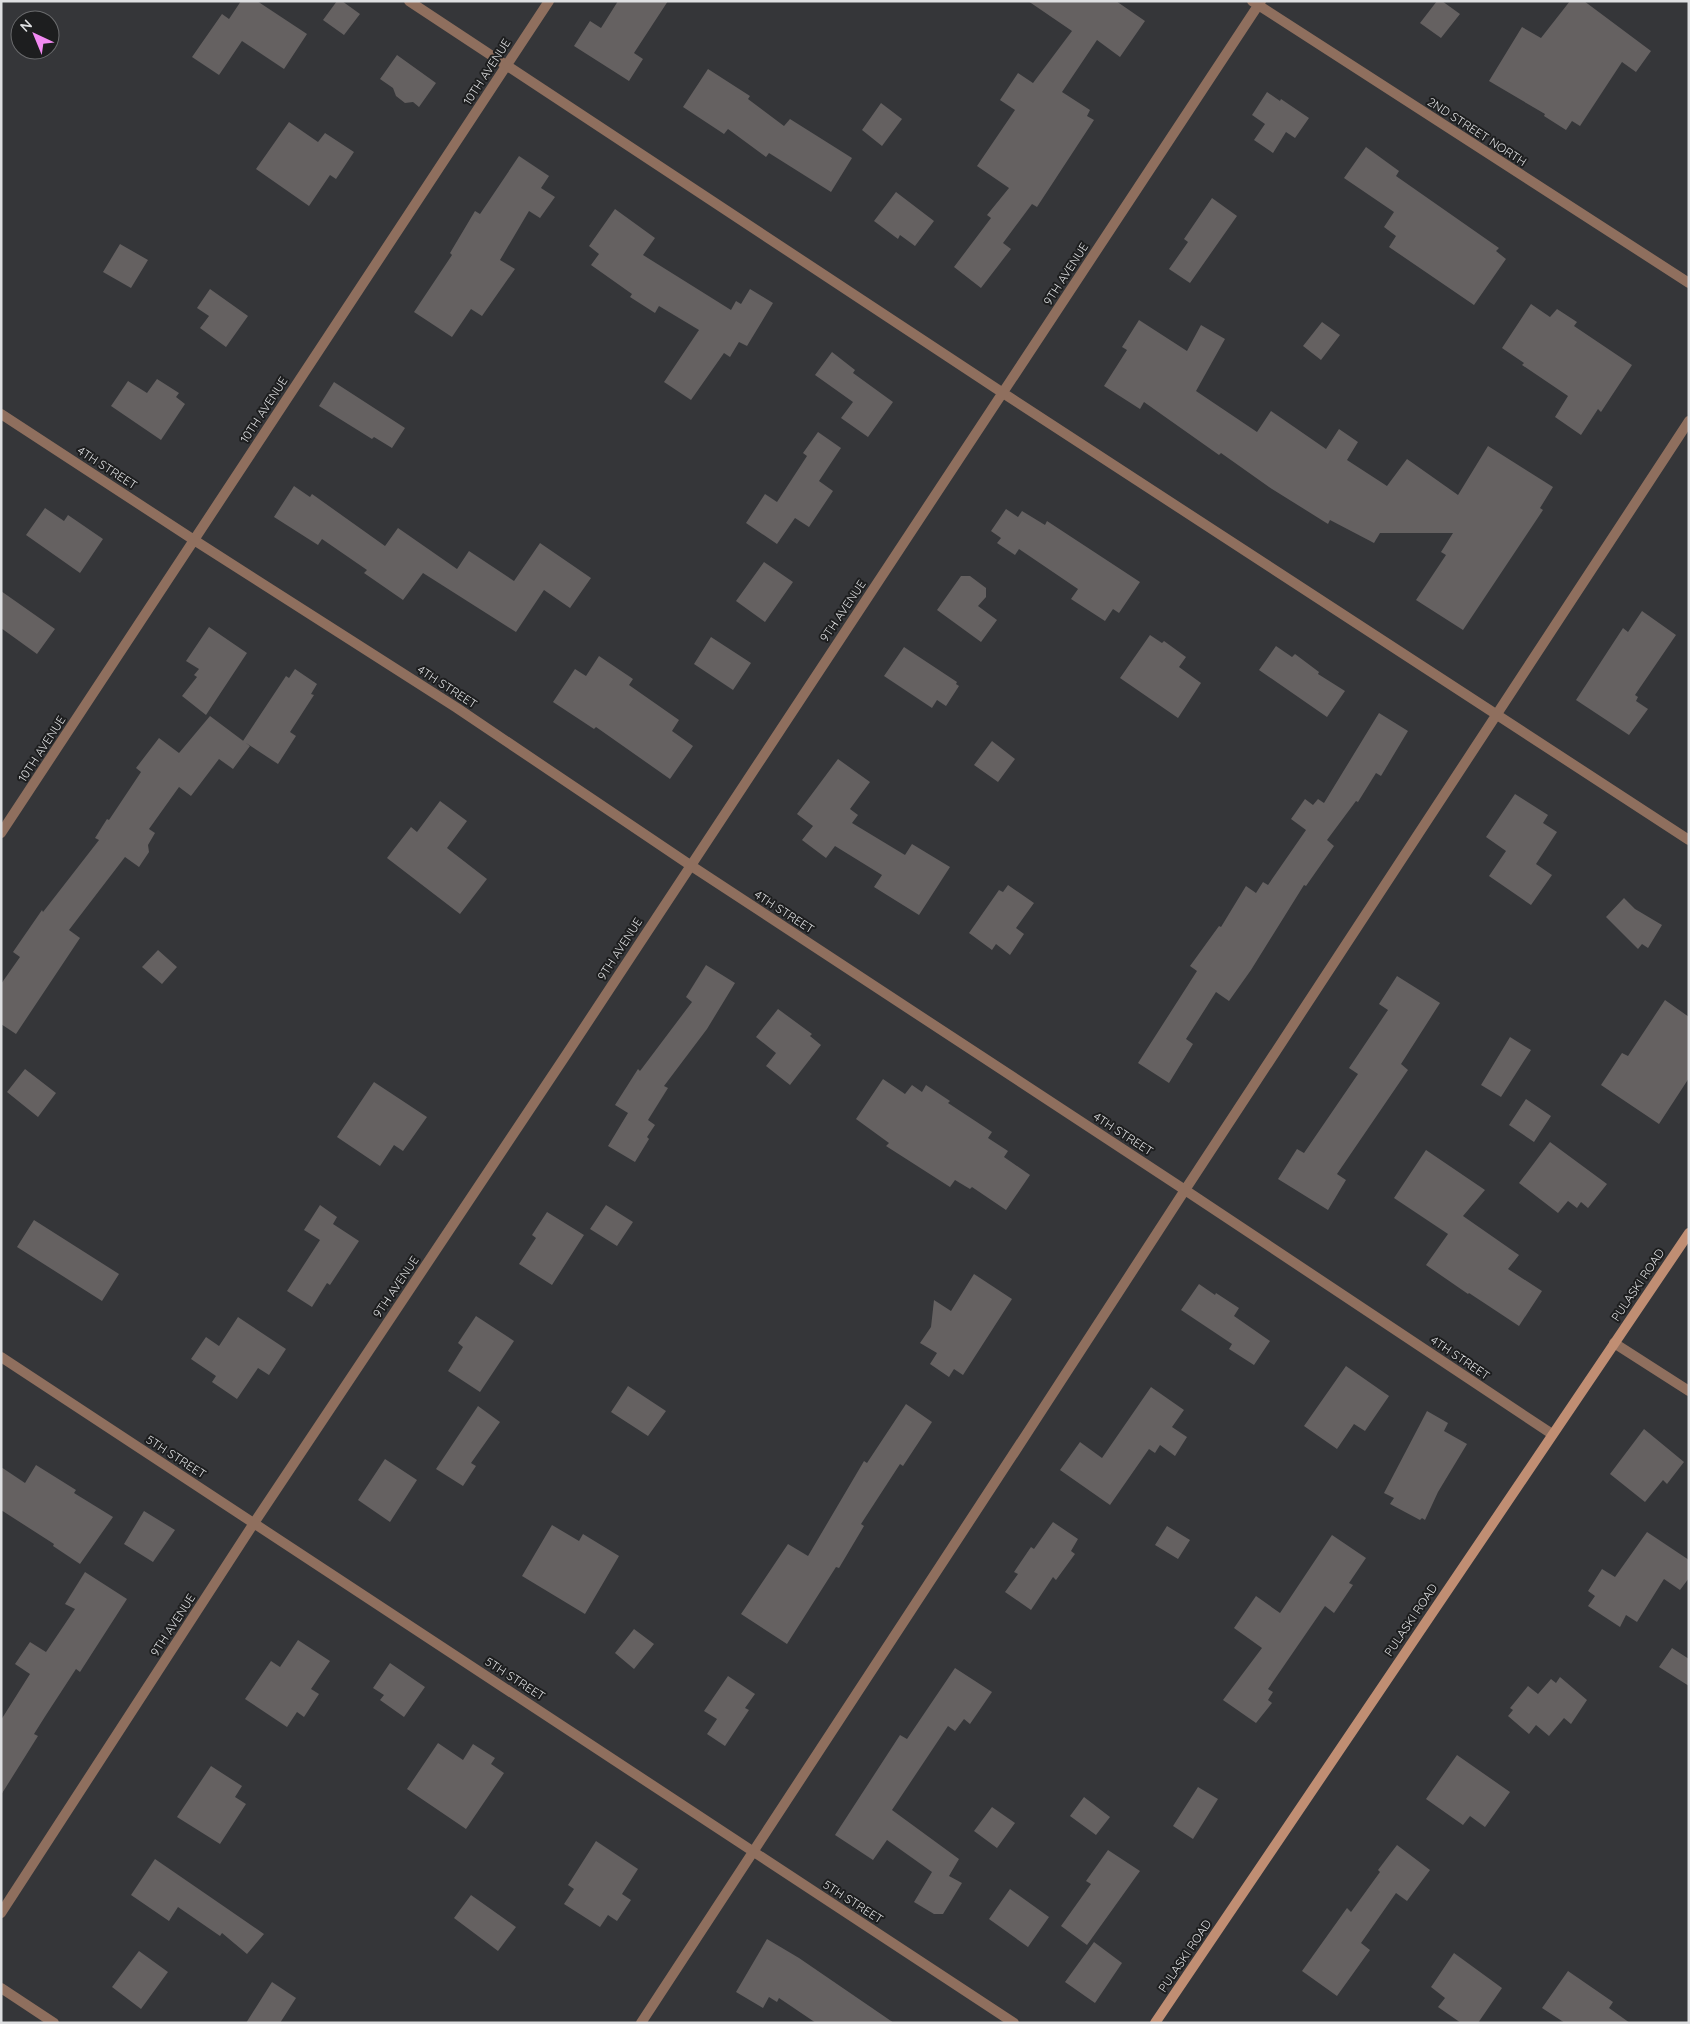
<svg xmlns="http://www.w3.org/2000/svg" width="1690" height="2024" font-family="Quicksand,sans-serif">
<style>
.building{fill:#656161}
.lines{fill:none;stroke-linecap:round;stroke-linejoin:round}
.minor{stroke:#8f6f5e;stroke-width:10}
.secondary{stroke:#c08e73;stroke-width:10}
.labels{text-anchor:middle;stroke-width:4;stroke-linejoin:round;paint-order:stroke}
.street-label{font-size:12px;fill:#dedfe1;stroke:#1d1e1f}
</style>
<rect width="100%" height="100%" fill="#353639"/>
<path class="building" d="M 241,1 L 257,1 L 307,34 L 284,69 L 242,41 L 219,75 L 192,57 L 222,14 L 229,19 Z
M 337,1 L 342,1 L 360,14 L 344,35 L 323,20 Z
M 618,1 L 668,1 L 634,53 L 643,59 L 629,81 L 574,46 L 590,21 L 601,28 Z
M 1028,1 L 1116,1 L 1145,21 L 1120,57 L 1097,40 L 1062,92 L 1090,110 L 1087,116 L 1094,120 L 1037,207 L 1032,204 L 1003,243 L 1011,249 L 981,288 L 954,267 L 991,218 L 987,215 L 1009,188 L 977,166 L 1015,110 L 1000,100 L 1018,73 L 1033,83 L 1072,31 Z
M 1437,1 L 1442,1 L 1460,14 L 1441,38 L 1420,23 Z
M 1570,1 L 1584,1 L 1651,51 L 1636,72 L 1622,62 L 1580,126 L 1572,121 L 1566,130 L 1544,116 L 1545,114 L 1489,81 L 1522,27 L 1541,38 Z
M 397,55 L 436,83 L 419,107 L 413,102 L 405,103 L 396,96 L 393,88 L 380,79 Z
M 708,69 L 750,96 L 748,99 L 784,126 L 790,119 L 852,158 L 831,192 L 769,153 L 766,157 L 728,129 L 724,134 L 683,107 Z
M 1267,92 L 1280,101 L 1281,99 L 1309,118 L 1295,138 L 1286,132 L 1273,153 L 1254,140 L 1265,124 L 1252,115 Z
M 881,103 L 902,119 L 882,146 L 862,130 Z
M 289,122 L 318,142 L 325,133 L 354,152 L 336,179 L 330,175 L 309,206 L 256,169 Z
M 1366,147 L 1399,171 L 1396,176 L 1499,248 L 1496,251 L 1506,259 L 1474,305 L 1389,247 L 1396,236 L 1384,227 L 1394,212 L 1344,178 Z
M 519,156 L 549,176 L 541,188 L 555,197 L 540,218 L 529,211 L 500,260 L 515,269 L 482,316 L 471,309 L 452,337 L 414,312 L 452,255 L 450,253 L 475,211 L 480,214 Z
M 896,192 L 934,221 L 915,246 L 900,235 L 898,239 L 874,221 Z
M 1212,198 L 1237,216 L 1190,283 L 1169,269 L 1188,242 L 1184,239 Z
M 615,209 L 655,238 L 643,255 L 731,310 L 736,301 L 741,304 L 750,289 L 773,303 L 747,346 L 739,342 L 730,357 L 724,353 L 691,400 L 664,382 L 699,330 L 659,306 L 655,313 L 630,297 L 632,294 L 591,265 L 599,254 L 589,246 Z
M 120,244 L 148,260 L 131,288 L 103,272 Z
M 210,289 L 248,316 L 226,347 L 200,328 L 209,316 L 197,308 Z
M 1531,304 L 1550,317 L 1557,309 L 1577,322 L 1574,326 L 1632,365 L 1601,412 L 1598,409 L 1581,435 L 1555,417 L 1568,396 L 1522,365 L 1524,363 L 1502,348 Z
M 1139,320 L 1187,351 L 1201,325 L 1225,339 L 1196,391 L 1257,432 L 1271,411 L 1326,449 L 1339,429 L 1358,442 L 1347,460 L 1387,486 L 1407,459 L 1458,495 L 1488,446 L 1553,487 L 1540,508 L 1543,510 L 1463,630 L 1416,600 L 1446,555 L 1441,552 L 1453,533 L 1380,533 L 1374,543 L 1330,520 L 1328,524 L 1269,487 L 1221,453 L 1219,455 L 1144,402 L 1140,409 L 1104,386 L 1127,350 L 1122,347 Z
M 1322,322 L 1340,335 L 1321,360 L 1303,346 Z
M 832,352 L 855,370 L 853,373 L 893,402 L 868,437 L 841,418 L 853,402 L 815,375 Z
M 157,379 L 179,393 L 176,397 L 185,404 L 161,440 L 111,406 L 128,381 L 147,393 Z
M 334,382 L 405,428 L 392,448 L 374,437 L 372,439 L 319,406 Z
M 818,432 L 841,448 L 819,481 L 833,491 L 809,527 L 795,518 L 777,544 L 746,523 L 765,494 L 777,502 L 807,456 L 803,453 Z
M 294,486 L 310,497 L 312,494 L 385,546 L 398,528 L 457,569 L 469,551 L 514,581 L 540,543 L 591,578 L 570,608 L 544,590 L 516,632 L 423,573 L 403,600 L 364,573 L 367,570 L 322,539 L 318,545 L 274,517 Z
M 45,508 L 64,521 L 68,515 L 103,539 L 80,573 L 26,535 Z
M 1006,509 L 1018,517 L 1022,511 L 1045,525 L 1047,521 L 1140,582 L 1119,613 L 1113,609 L 1105,621 L 1071,599 L 1078,589 L 1019,549 L 1015,555 L 997,543 L 1001,538 L 991,531 Z
M 764,562 L 793,582 L 765,622 L 736,601 Z
M 961,576 L 970,576 L 986,588 L 986,597 L 978,606 L 997,620 L 981,642 L 937,610 Z
M 1,591 L 55,629 L 37,654 L 1,628 Z
M 1642,611 L 1676,635 L 1635,695 L 1638,697 L 1636,701 L 1648,709 L 1629,735 L 1576,700 L 1623,628 L 1628,632 Z
M 209,627 L 247,653 L 206,715 L 182,696 L 197,677 L 194,675 L 199,669 L 186,661 Z
M 1150,635 L 1162,643 L 1164,641 L 1186,657 L 1179,667 L 1201,683 L 1178,718 L 1120,678 Z
M 711,637 L 751,663 L 733,690 L 694,664 Z
M 1276,646 L 1292,657 L 1295,654 L 1319,672 L 1318,674 L 1345,691 L 1327,717 L 1259,670 Z
M 904,647 L 957,682 L 956,684 L 959,686 L 946,706 L 937,700 L 932,708 L 884,676 Z
M 599,656 L 633,679 L 629,685 L 679,720 L 672,731 L 693,746 L 670,779 L 596,727 L 594,729 L 553,702 L 575,669 L 586,676 Z
M 295,669 L 317,684 L 311,694 L 314,695 L 290,732 L 296,736 L 278,764 L 243,741 L 286,676 L 289,678 Z
M 1379,713 L 1408,731 L 1381,776 L 1376,773 L 1358,802 L 1356,801 L 1327,840 L 1334,846 L 1306,886 L 1304,885 L 1251,970 L 1229,1001 L 1216,992 L 1186,1039 L 1193,1044 L 1169,1083 L 1138,1063 L 1197,971 L 1190,966 L 1219,926 L 1221,927 L 1246,886 L 1256,893 L 1263,882 L 1268,885 L 1306,830 L 1291,819 L 1305,799 L 1313,805 L 1318,799 L 1324,803 Z
M 210,716 L 250,746 L 233,769 L 219,759 L 191,796 L 179,787 L 149,829 L 155,833 L 148,845 L 149,852 L 139,867 L 125,857 L 69,930 L 80,938 L 16,1034 L 1,1024 L 1,984 L 20,957 L 13,952 L 42,910 L 43,912 L 99,840 L 95,838 L 107,819 L 109,820 L 141,772 L 136,768 L 159,738 L 179,753 Z
M 992,741 L 1015,759 L 998,782 L 974,765 Z
M 838,759 L 870,782 L 850,809 L 858,815 L 852,823 L 905,855 L 912,844 L 950,867 L 919,915 L 874,887 L 882,875 L 835,846 L 826,858 L 802,840 L 813,826 L 797,814 Z
M 1515,794 L 1548,815 L 1543,823 L 1557,832 L 1536,864 L 1552,875 L 1531,905 L 1489,876 L 1506,851 L 1486,837 Z
M 440,801 L 467,821 L 447,848 L 487,879 L 460,914 L 387,858 L 411,827 L 417,832 Z
M 1008,885 L 1034,903 L 1016,928 L 1024,934 L 1010,955 L 996,944 L 992,950 L 969,933 L 999,890 L 1003,892 Z
M 1624,898 L 1635,909 L 1662,925 L 1648,948 L 1642,944 L 1638,949 L 1606,917 Z
M 158,950 L 177,967 L 162,984 L 142,967 Z
M 706,965 L 735,983 L 707,1029 L 664,1086 L 668,1088 L 648,1120 L 655,1125 L 647,1137 L 649,1139 L 635,1162 L 608,1146 L 628,1113 L 615,1105 L 638,1069 L 640,1071 L 692,1002 L 686,997 Z
M 1397,976 L 1440,1003 L 1401,1064 L 1408,1070 L 1337,1174 L 1346,1180 L 1328,1210 L 1278,1179 L 1297,1149 L 1304,1153 L 1358,1074 L 1349,1068 L 1388,1010 L 1379,1004 Z
M 1665,1000 L 1689,1017 L 1689,1078 L 1659,1124 L 1601,1085 L 1622,1053 L 1628,1056 Z
M 778,1009 L 812,1034 L 810,1036 L 821,1045 L 790,1085 L 766,1066 L 776,1053 L 756,1037 Z
M 1510,1037 L 1531,1050 L 1501,1097 L 1481,1085 Z
M 25,1069 L 56,1093 L 38,1117 L 7,1092 Z
M 883,1079 L 905,1094 L 912,1085 L 922,1092 L 926,1085 L 950,1101 L 948,1103 L 992,1132 L 988,1138 L 1008,1151 L 1004,1157 L 1030,1175 L 1006,1210 L 972,1187 L 970,1189 L 955,1180 L 950,1187 L 886,1146 L 889,1143 L 856,1119 Z
M 374,1082 L 427,1117 L 403,1151 L 394,1145 L 380,1166 L 337,1137 Z
M 1526,1099 L 1551,1116 L 1534,1142 L 1509,1125 Z
M 1550,1142 L 1607,1184 L 1588,1208 L 1581,1202 L 1577,1208 L 1568,1201 L 1558,1213 L 1519,1183 Z
M 1426,1150 L 1485,1190 L 1463,1216 L 1519,1255 L 1508,1269 L 1542,1291 L 1519,1326 L 1469,1293 L 1468,1294 L 1426,1265 L 1448,1234 L 1394,1198 Z
M 320,1205 L 337,1217 L 333,1224 L 359,1241 L 330,1285 L 327,1283 L 312,1307 L 287,1291 L 320,1240 L 304,1230 Z
M 606,1205 L 633,1222 L 617,1246 L 590,1229 Z
M 547,1212 L 584,1235 L 552,1285 L 519,1264 L 536,1238 L 532,1235 Z
M 34,1220 L 119,1274 L 102,1301 L 17,1247 Z
M 974,1274 L 1012,1299 L 963,1375 L 954,1369 L 949,1377 L 930,1364 L 937,1353 L 920,1343 L 931,1327 L 934,1300 L 951,1311 Z
M 1199,1284 L 1215,1295 L 1216,1293 L 1239,1308 L 1234,1316 L 1270,1341 L 1254,1365 L 1229,1349 L 1232,1344 L 1181,1310 Z
M 476,1316 L 514,1341 L 480,1392 L 448,1371 L 463,1347 L 458,1343 Z
M 238,1317 L 286,1349 L 269,1375 L 258,1368 L 237,1399 L 212,1382 L 216,1376 L 191,1359 L 206,1337 L 219,1346 Z
M 1346,1366 L 1389,1396 L 1365,1431 L 1354,1424 L 1337,1449 L 1304,1426 Z
M 628,1386 L 666,1411 L 648,1436 L 611,1412 Z
M 1151,1387 L 1184,1410 L 1172,1427 L 1187,1437 L 1175,1456 L 1160,1445 L 1155,1453 L 1149,1449 L 1110,1505 L 1060,1470 L 1080,1442 L 1102,1458 Z
M 906,1404 L 932,1422 L 903,1466 L 900,1464 L 861,1524 L 864,1526 L 839,1568 L 836,1567 L 787,1644 L 741,1614 L 788,1544 L 808,1556 L 864,1461 L 867,1463 Z
M 478,1406 L 500,1422 L 471,1463 L 476,1466 L 463,1486 L 436,1469 Z
M 1427,1411 L 1448,1423 L 1444,1431 L 1467,1444 L 1438,1492 L 1425,1520 L 1422,1518 L 1420,1520 L 1390,1504 L 1394,1498 L 1384,1493 Z
M 1644,1429 L 1684,1462 L 1667,1484 L 1663,1480 L 1645,1502 L 1610,1474 Z
M 385,1459 L 417,1480 L 390,1522 L 358,1500 Z
M 36,1465 L 76,1490 L 74,1493 L 113,1517 L 80,1564 L 53,1546 L 54,1544 L 1,1510 L 1,1467 L 25,1483 Z
M 144,1511 L 175,1530 L 153,1562 L 124,1544 Z
M 1053,1522 L 1078,1539 L 1071,1551 L 1075,1554 L 1056,1580 L 1053,1577 L 1031,1610 L 1005,1592 L 1018,1574 L 1014,1572 L 1031,1547 L 1034,1549 Z
M 552,1525 L 579,1541 L 583,1534 L 619,1556 L 585,1614 L 522,1576 Z
M 1167,1526 L 1190,1540 L 1178,1559 L 1155,1545 Z
M 1647,1532 L 1689,1560 L 1689,1578 L 1680,1590 L 1664,1579 L 1637,1622 L 1626,1615 L 1620,1627 L 1588,1606 L 1595,1596 L 1588,1591 L 1602,1569 L 1615,1577 Z
M 1332,1535 L 1366,1558 L 1349,1583 L 1353,1585 L 1334,1613 L 1325,1606 L 1268,1689 L 1273,1692 L 1268,1700 L 1272,1703 L 1256,1723 L 1223,1700 L 1262,1648 L 1234,1628 L 1256,1596 L 1280,1613 Z
M 85,1572 L 127,1599 L 80,1672 L 76,1669 L 46,1715 L 34,1734 L 38,1736 L 1,1795 L 1,1720 L 30,1674 L 15,1664 L 30,1642 L 46,1652 L 75,1609 L 65,1604 Z
M 634,1629 L 654,1644 L 634,1669 L 615,1653 Z
M 298,1640 L 330,1661 L 311,1689 L 319,1694 L 304,1717 L 297,1712 L 287,1727 L 245,1699 L 271,1661 L 280,1667 Z
M 1672,1648 L 1689,1659 L 1689,1686 L 1659,1667 Z
M 390,1663 L 425,1687 L 404,1717 L 380,1700 L 384,1695 L 373,1688 Z
M 955,1668 L 992,1692 L 970,1724 L 964,1719 L 955,1731 L 948,1726 L 892,1810 L 959,1859 L 949,1876 L 962,1883 L 943,1914 L 934,1914 L 914,1902 L 932,1872 L 887,1840 L 873,1860 L 835,1835 L 900,1735 L 907,1739 Z
M 728,1676 L 755,1694 L 745,1708 L 749,1710 L 725,1746 L 707,1734 L 717,1719 L 704,1711 Z
M 1560,1677 L 1587,1700 L 1571,1724 L 1564,1718 L 1549,1736 L 1536,1725 L 1529,1734 L 1508,1716 L 1513,1710 L 1510,1708 L 1528,1686 L 1538,1694 L 1551,1679 L 1556,1683 Z
M 438,1743 L 463,1760 L 473,1744 L 495,1758 L 491,1764 L 504,1773 L 466,1829 L 407,1789 Z
M 1457,1755 L 1510,1792 L 1485,1827 L 1470,1816 L 1463,1825 L 1426,1799 Z
M 211,1766 L 242,1786 L 235,1797 L 246,1804 L 220,1844 L 177,1817 Z
M 1198,1787 L 1218,1799 L 1193,1839 L 1173,1826 Z
M 1084,1797 L 1110,1817 L 1096,1835 L 1070,1816 Z
M 992,1807 L 1015,1823 L 997,1848 L 974,1831 Z
M 596,1841 L 638,1869 L 622,1894 L 631,1900 L 617,1921 L 608,1915 L 600,1927 L 564,1904 L 574,1889 L 568,1885 Z
M 1397,1845 L 1430,1870 L 1407,1901 L 1396,1893 L 1361,1943 L 1370,1950 L 1337,1996 L 1302,1971 L 1347,1908 L 1351,1912 L 1380,1872 L 1378,1870 Z
M 1108,1850 L 1140,1871 L 1087,1945 L 1061,1926 L 1091,1884 L 1086,1881 Z
M 155,1859 L 235,1914 L 264,1934 L 247,1954 L 222,1933 L 220,1936 L 178,1907 L 169,1921 L 131,1895 Z
M 1010,1889 L 1049,1917 L 1028,1947 L 989,1919 Z
M 471,1895 L 516,1927 L 498,1951 L 454,1918 Z
M 767,1939 L 799,1958 L 894,2023 L 816,2023 L 779,1998 L 777,2002 L 769,1997 L 763,2008 L 736,1992 Z
M 1094,1942 L 1122,1963 L 1095,2003 L 1065,1982 Z
M 139,1951 L 168,1972 L 141,2009 L 112,1987 Z
M 1454,1953 L 1502,1988 L 1478,2023 L 1461,2023 L 1438,2007 L 1445,1998 L 1431,1987 Z
M 1568,1971 L 1613,2002 L 1609,2008 L 1630,2023 L 1565,2023 L 1542,2008 Z
M 272,1982 L 296,1998 L 280,2023 L 246,2023 Z"/>
<g class="lines">
<path class="minor" d="M 409,1 L 1003,393 L 1689,840
M 1252,1 L 1689,283
M 1,414 L 194,540 L 457,708 L 690,865 L 1185,1190 L 1552,1434
M 1,833 L 549,1
M 1614,1343 L 1689,1391
M 1,1357 L 1014,2023
M 1,1913 L 254,1523 L 568,1052 L 1261,1
M 1,1988 L 54,2023
M 641,2023 C 824,1747 1003,1470 1183,1193 C 1350,935 1521,679 1689,421"/>
<path class="secondary" d="M 1155,2023 L 1689,1233"/>
</g>
<g class="labels">
<g class="street-label">
<text transform="translate(487 72) rotate(-57)" y="4">10TH AVENUE</text>
<text transform="translate(1477 132) rotate(33)" y="4">2ND STREET NORTH</text>
<text transform="translate(1066 274) rotate(-57)" y="4">9TH AVENUE</text>
<text transform="translate(264 410) rotate(-57)" y="4">10TH AVENUE</text>
<text transform="translate(107 468) rotate(33)" y="4">4TH STREET</text>
<text transform="translate(843 611) rotate(-56)" y="4">9TH AVENUE</text>
<text transform="translate(447 687) rotate(33)" y="4">4TH STREET</text>
<text transform="translate(42 749) rotate(-57)" y="4">10TH AVENUE</text>
<text transform="translate(784 912) rotate(33)" y="4">4TH STREET</text>
<text transform="translate(620 949) rotate(-57)" y="4">9TH AVENUE</text>
<text transform="translate(1123 1134) rotate(33)" y="4">4TH STREET</text>
<text transform="translate(1638 1285) rotate(-56)" y="4">PULASKI ROAD</text>
<text transform="translate(396 1287) rotate(-56)" y="4">9TH AVENUE</text>
<text transform="translate(1460 1358) rotate(34)" y="4">4TH STREET</text>
<text transform="translate(176 1457) rotate(33)" y="4">5TH STREET</text>
<text transform="translate(1411 1620) rotate(-56)" y="4">PULASKI ROAD</text>
<text transform="translate(173 1625) rotate(-57)" y="4">9TH AVENUE</text>
<text transform="translate(515 1679) rotate(33)" y="4">5TH STREET</text>
<text transform="translate(853 1902) rotate(33)" y="4">5TH STREET</text>
<text transform="translate(1185 1956) rotate(-56)" y="4">PULASKI ROAD</text>
</g>
</g>
<rect width="1690" height="2024" fill="none" stroke="#dedfe1" stroke-width="5"/>
<g transform="translate(35 35) rotate(316)"><circle r="24" fill="#1d1e1f" stroke="#6a6b6d"/>
<path d="M0-4L9 19L0 12L-9 19Z" fill="#f28af2"/>
<text y="-8" font-size="14" font-weight="bold" text-anchor="middle" fill="#dedfe1">N</text>
</g>
</svg>
